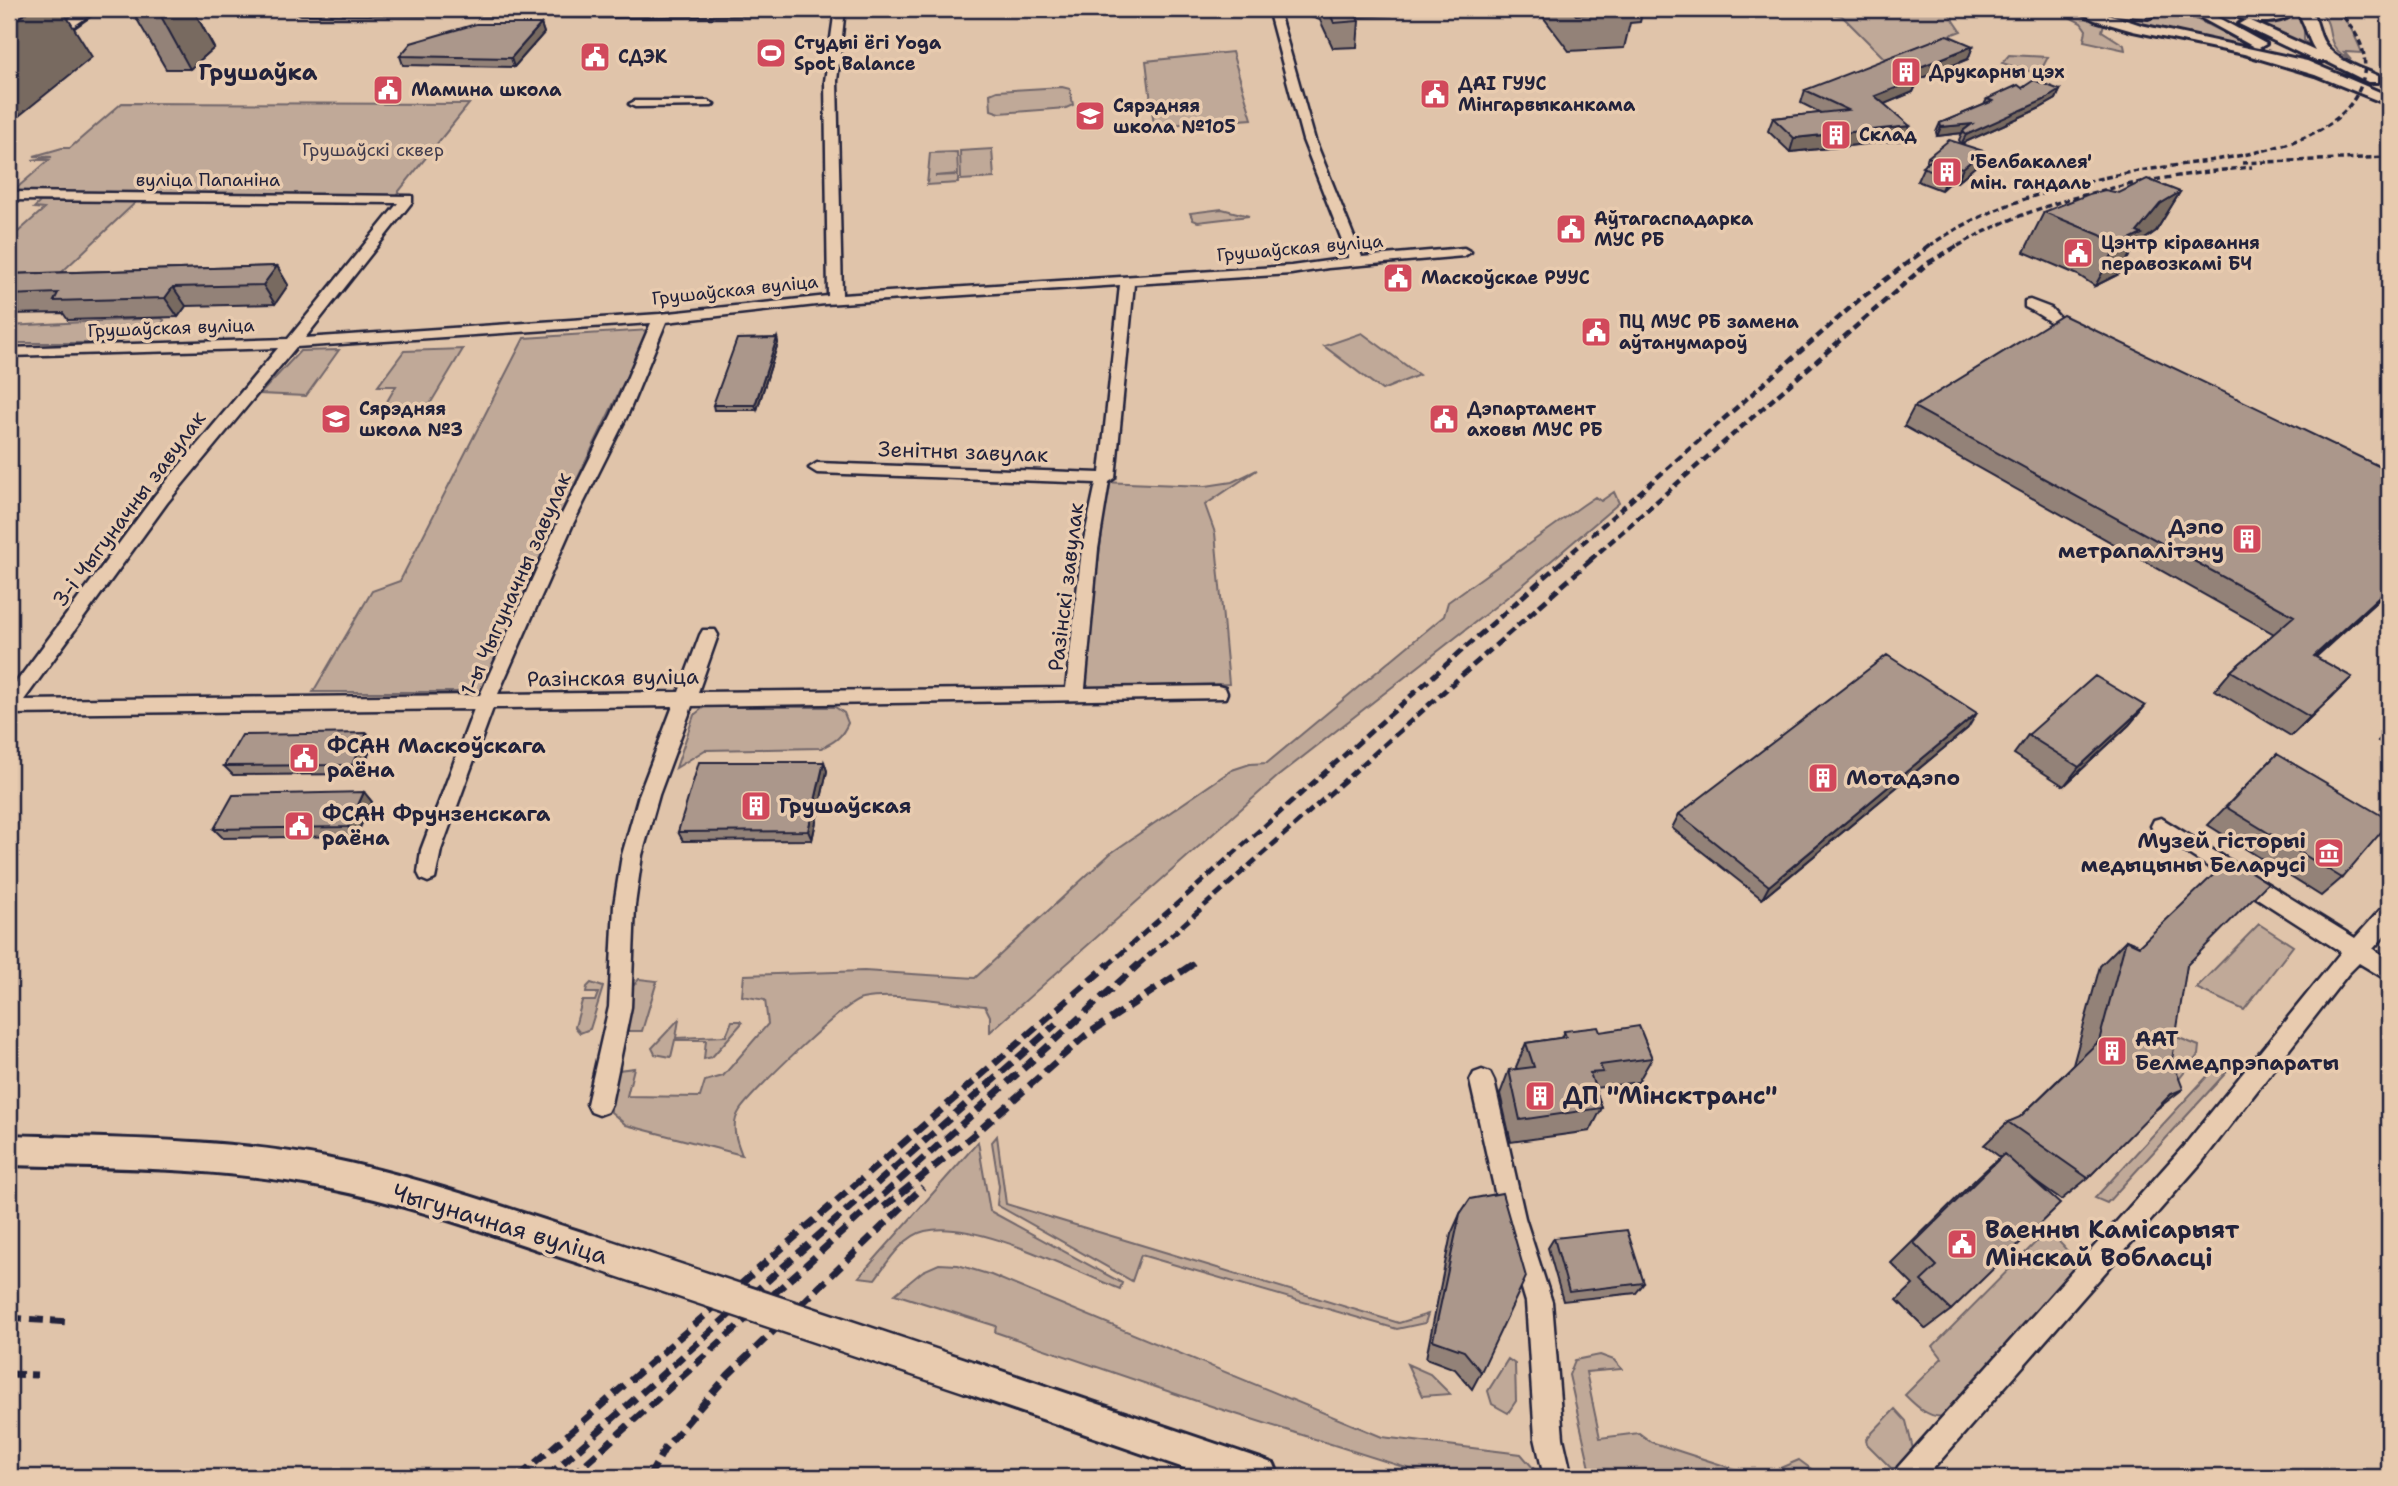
<svg xmlns="http://www.w3.org/2000/svg" width="2398" height="1486" font-family="'Shantell Sans',sans-serif">
<style>
.green{fill:#c0a998;stroke:#71666a;stroke-width:2}
.lines{fill:none;stroke-linecap:round;stroke-linejoin:round}
.minor-casing{stroke:#22223b;stroke-width:5}
.major-casing{stroke:#22223b;stroke-width:6}
.minor{fill:#e8cbaf;fill-rule:evenodd}
.major{fill:#e8cbaf;fill-rule:evenodd}
.rail-far3{stroke:#22223b;stroke-width:3.5;stroke-dasharray:6 3.5;stroke-linecap:butt}
.rail-far2{stroke:#22223b;stroke-width:4.5;stroke-dasharray:8 4.5;stroke-linecap:butt}
.rail-far1{stroke:#22223b;stroke-width:5;stroke-dasharray:10 5;stroke-linecap:butt}
.rail{stroke:#22223b;stroke-width:7;stroke-dasharray:14 7;stroke-linecap:butt}
.major-bridge-casing{stroke:#22223b;stroke-width:37;stroke-linecap:butt}
.major-bridge{stroke:#e8cbaf;stroke-width:32}
.wall{fill:#938278;stroke:#22223b;stroke-width:2}
.shaded-wall{fill:#786a61;stroke:#22223b;stroke-width:2}
.building{fill:#ab978b;stroke:#22223b;stroke-width:2}
.labels{text-anchor:middle;stroke-width:7;stroke-linejoin:round;paint-order:stroke}
.far-poi-label{font-size:18px;font-weight:bold;fill:#22223b;stroke:#e8cbaf;text-anchor:start}
.far-park-label{font-size:18px;fill:#423d4e;stroke:#e8cbaf}
.far-street-label{font-size:18px;fill:#22223b;stroke:#e8cbaf}
.street-label{font-size:21px;fill:#22223b;stroke:#e8cbaf}
.poi-label{font-size:21px;font-weight:bold;fill:#22223b;stroke:#e8cbaf;text-anchor:start}
.far-district-label{font-size:23px;font-weight:bold;fill:#22223b;stroke:#e8cbaf}
.near-poi-label{font-size:24px;font-weight:bold;fill:#22223b;stroke:#e8cbaf;text-anchor:start}
.near-street-label{font-size:24px;fill:#22223b;stroke:#e8cbaf}
</style>
<rect width="100%" height="100%" fill="#e0c4aa"/>
<filter id="ink" filterUnits="userSpaceOnUse"><feTurbulence type="fractalNoise" baseFrequency=".0143" numOctaves="2"/><feDisplacementMap in="SourceGraphic" scale="14" xChannelSelector="R" yChannelSelector="G"/><feConvolveMatrix kernelMatrix="1 2 1 2 8 2 1 2 1" color-interpolation-filters="sRGB"/></filter>
<g filter="url(#ink)">
<path class="green" d="M 1825,9 L 1946,9 L 1961,31 L 1885,59 L 1842,16 L 1831,14 Z
M 2017,9 L 2069,9 L 2104,24 L 2102,31 L 2124,45 L 2125,50 L 2084,41 L 2086,30 L 2081,23 L 2062,13 Z
M 2092,9 C 2109,10 2125,18 2144,17 C 2156,17 2166,9 2176,9 L 2256,49 L 2140,26 Z
M 2289,9 L 2294,9 L 2304,20 L 2304,40 L 2312,49 L 2244,17 L 2277,21 L 2294,15 Z
M 2317,9 C 2322,9 2330,8 2334,10 C 2347,16 2357,40 2362,53 L 2344,52 L 2351,60 C 2318,43 2340,28 2317,9 Z
M 1232,52 L 1252,119 L 1154,126 L 1146,61 Z
M 2009,55 L 2048,57 L 2039,74 L 2002,63 Z
M 1062,87 L 1070,89 L 1073,105 L 1066,108 L 1000,113 L 991,110 L 990,94 L 997,91 Z
M 122,103 L 469,104 L 396,195 L 11,193 L 49,160 L 32,160 L 52,157 L 34,156 L 62,148 L 70,148 Z
M 992,149 L 994,178 L 961,180 L 960,151 Z
M 957,152 L 958,174 L 935,176 L 958,175 L 958,183 L 927,185 L 930,153 Z
M 40,202 L 136,202 L 45,288 L 9,289 L 9,240 L 44,209 L 34,208 Z
M 1222,209 L 1249,216 L 1198,222 L 1193,220 L 1190,213 Z
M 161,318 L 164,320 L 163,323 L 115,343 L 9,343 L 9,326 Z
M 649,330 L 561,513 L 481,692 L 313,692 L 372,591 L 400,581 L 524,338 Z
M 1362,333 L 1419,375 L 1382,390 L 1324,346 Z
M 463,349 L 430,404 L 385,405 L 396,386 L 378,386 L 404,351 Z
M 339,350 L 306,396 L 260,394 L 300,351 Z
M 1257,470 L 1205,505 L 1215,533 L 1229,684 L 1082,688 L 1108,485 L 1101,482 L 1206,486 L 1232,482 Z
M 1614,492 L 1619,503 L 1524,584 L 1277,777 L 990,1032 L 990,1016 L 985,1006 C 950,1003 896,992 862,999 C 845,1002 752,1092 740,1110 C 730,1125 736,1140 742,1155 L 626,1125 L 611,1112 L 611,1071 L 634,1068 L 627,1096 L 700,1097 L 705,1081 L 723,1076 L 768,1024 L 765,1000 L 742,996 L 744,975 L 864,971 L 975,978 L 1111,853 L 1232,770 L 1250,764 L 1267,763 L 1444,616 L 1448,602 L 1583,505 L 1595,497 L 1601,501 Z
M 704,707 L 835,707 L 844,713 L 848,723 C 842,737 835,742 821,748 L 705,750 L 676,768 L 694,715 Z
M 2259,924 L 2293,946 L 2244,1010 L 2196,988 Z
M 639,979 L 657,981 L 642,1031 L 624,1031 L 633,986 Z
M 591,983 L 603,987 L 590,1029 L 580,1033 L 575,1027 L 582,1001 L 595,1001 L 598,993 L 586,993 L 587,987 Z
M 679,1019 L 676,1038 L 726,1036 L 732,1021 L 740,1021 L 742,1023 L 712,1057 L 704,1059 L 706,1040 L 675,1040 L 671,1057 L 655,1054 L 652,1048 Z
M 2169,1034 L 2199,1046 L 2198,1055 L 2153,1112 Z
M 2224,1058 L 2233,1065 L 2107,1203 L 2095,1198 Z
M 997,1136 L 1006,1204 L 1399,1323 L 1428,1314 L 1425,1323 L 1397,1329 L 1141,1255 L 1132,1281 L 997,1205 L 999,1186 L 992,1142 Z
M 978,1142 L 990,1211 L 1122,1283 L 1120,1289 C 1071,1270 975,1219 925,1231 C 903,1236 887,1263 875,1279 L 859,1277 Z
M 2047,1231 C 2066,1248 2075,1253 2072,1280 L 1945,1416 C 1929,1419 1916,1406 1905,1395 L 1942,1358 L 1933,1346 Z
M 939,1264 L 958,1265 L 991,1275 L 1382,1437 L 1521,1454 L 1541,1477 L 1435,1477 L 1220,1409 L 995,1332 L 996,1326 L 895,1294 L 923,1271 Z
M 1600,1355 L 1614,1360 L 1622,1369 L 1586,1372 L 1600,1438 L 1639,1433 L 1651,1442 L 1759,1477 L 1592,1477 L 1569,1375 L 1575,1360 Z
M 1508,1359 L 1515,1364 L 1516,1401 L 1508,1413 L 1492,1404 L 1488,1391 Z
M 1407,1364 L 1430,1374 L 1450,1394 L 1422,1396 Z
M 1895,1409 L 1906,1421 L 1913,1449 L 1896,1468 L 1891,1468 L 1867,1444 L 1866,1439 Z
M 1799,1460 L 1822,1477 L 1759,1477 Z"/>
<g class="lines">
<g class="minor-casing">
<path id="minor" d="M 835,9 L 845,9 L 837,81 L 842,295 L 1291,266 L 1349,258 L 1303,140 L 1268,9 L 1278,9 L 1315,140 L 1362,257 L 1464,248 L 1471,252 L 1464,256 L 1328,268 L 1291,274 L 1134,284 L 1115,478 L 1109,482 L 1098,549 L 1085,688 L 1218,686 L 1225,688 L 1227,693 L 1225,698 L 692,706 L 659,795 L 642,855 L 635,905 L 631,1007 L 611,1104 L 607,1112 L 599,1115 L 591,1112 L 587,1104 L 609,1007 L 614,905 L 622,855 L 639,795 L 673,706 L 493,708 L 441,850 L 435,879 L 428,882 L 421,879 L 418,873 L 421,850 L 474,709 L 9,714 L 9,692 L 155,495 L 278,348 L 9,356 L 9,348 L 288,339 L 398,203 L 9,200 L 9,192 L 412,196 L 412,202 L 305,338 L 660,314 L 828,296 L 825,81 ZM 1120,285 L 1100,473 L 817,463 L 809,468 L 817,473 L 1096,483 L 1082,549 L 1066,688 L 698,692 L 718,635 L 715,630 L 703,630 L 700,635 L 679,692 L 498,694 L 573,524 L 628,414 L 666,322 L 825,304 ZM 651,323 L 612,414 L 557,524 L 480,695 L 24,700 L 167,503 L 296,347 Z
M 708,101 L 714,104 L 712,106 L 635,107 L 629,104 L 635,101 Z
M 2030,300 L 2051,308 L 2059,317 L 2083,330 L 2076,334 C 2056,329 2043,315 2025,307 L 2025,301 Z
M 2161,818 L 2355,938 L 2381,909 L 2389,906 L 2389,931 L 2373,949 L 2389,959 L 2389,981 L 2359,963 L 2348,974 L 2201,1163 L 1926,1477 L 1894,1477 L 1898,1467 L 2183,1147 L 2341,952 L 2154,832 L 2151,826 L 2154,820 Z
M 1482,1070 L 1490,1073 L 1494,1081 L 1525,1218 L 1552,1302 L 1563,1438 L 1572,1477 L 1544,1477 L 1535,1438 L 1526,1302 L 1501,1218 L 1470,1081 L 1474,1073 Z"/>
</g>
<g class="major-casing">
<path id="major" d="M 83,9 L 98,9 L 9,72 L 9,62 Z
M 294,9 L 862,9 L 855,13 L 608,16 L 301,13 Z
M 2075,9 L 2093,9 L 2141,25 L 2307,61 L 2389,96 L 2389,105 L 2315,75 L 2244,54 L 2133,31 L 2095,20 Z
M 2115,9 L 2168,9 L 2148,18 L 2113,15 L 2111,12 Z
M 2185,9 L 2202,9 L 2266,44 L 2259,48 L 2254,47 Z
M 2276,9 L 2290,9 L 2291,15 C 2278,25 2247,24 2234,14 C 2246,6 2264,16 2278,12 Z
M 2295,9 L 2309,9 C 2319,20 2317,33 2325,44 C 2336,61 2361,68 2378,76 L 2378,82 L 2368,82 L 2326,61 L 2316,61 L 2239,24 L 2246,20 L 2251,21 L 2315,50 C 2306,36 2306,22 2295,9 Z
M 9,1135 C 115,1139 222,1138 326,1158 C 416,1176 503,1207 591,1235 L 602,1240 L 607,1251 L 602,1262 L 591,1267 C 503,1239 417,1206 326,1188 C 222,1167 115,1168 9,1165 Z
M 975,1362 L 1261,1459 L 1274,1464 L 1279,1477 L 1210,1477 L 975,1396 L 963,1391 L 958,1379 L 963,1367 Z"/>
</g>
<use href="#minor" class="minor"/>
<use href="#major" class="major"/>
<path class="rail-far3" d="M 2376,9 L 2389,15
M 2242,163 L 2389,157
M 1929,246 C 1972,217 2020,198 2070,186 C 2100,178 2129,172 2159,168 C 2219,158 2337,152 2361,85 C 2372,54 2357,32 2337,9
M 1958,246 C 2047,194 2152,177 2252,167"/>
<path class="rail-far2" d="M 1563,560 L 1859,300 L 1932,244
M 1590,560 L 1928,263 L 1961,244"/>
<path class="rail-far1" d="M 1107,966 L 1565,559
M 1137,966 L 1592,559
M 1190,966 L 1194,963"/>
<path class="rail" d="M 884,1207 L 982,1128 L 1085,1036 L 1193,964
M 9,1318 L 68,1322
M 9,1374 L 37,1375
M 519,1477 L 1109,964
M 547,1477 L 1056,1024
M 571,1477 L 1139,964
M 649,1477 L 665,1448 L 728,1375 L 923,1187"/>
<g class="major-bridge-casing">
<path id="major-bridge" d="M 591,1251 L 975,1379"/>
</g>
<use href="#major-bridge" class="major-bridge"/>
</g>
<path class="wall" d="M 131,9 L 193,9 L 214,48 L 190,69 L 166,69 Z
M 1305,9 L 1392,9 L 1392,15 L 1357,17 L 1359,21 L 1357,47 L 1333,48 L 1320,20 L 1305,15 Z
M 1537,9 L 1643,9 L 1640,22 L 1630,23 L 1624,48 L 1569,51 Z
M 541,24 L 544,33 L 514,67 L 403,65 L 400,56 Z
M 1973,46 L 1968,59 L 1919,79 L 1913,92 L 1884,104 L 1904,140 L 1790,152 L 1768,131 L 1773,118 L 1821,113 L 1801,103 L 1805,90 Z
M 2060,90 L 2056,99 L 2040,108 L 1961,144 L 1959,140 L 1962,133 L 1937,136 L 1936,132 L 1940,123 L 1984,105 L 1987,99 Z
M 1928,157 L 1977,165 L 1957,182 L 1952,180 L 1941,190 L 1917,181 Z
M 2180,192 L 2156,231 L 2138,244 L 2133,249 L 2119,274 L 2095,286 L 2078,275 L 2024,252 L 2044,212 L 2119,193 Z
M 277,266 L 288,285 L 275,304 L 186,306 L 178,317 L 68,320 L 63,313 L 9,314 L 9,274 Z
M 777,338 L 778,343 L 757,410 L 714,410 L 713,405 Z
M 1914,407 L 2389,471 L 2389,590 L 2316,657 L 2333,696 L 2291,736 L 2215,690 L 2231,671 L 2274,634 L 1904,426 Z
M 2145,706 L 2129,725 L 2064,786 L 2014,754 L 2028,735 Z
M 1968,728 L 1762,899 L 1672,828 L 1679,814 Z
M 2389,729 L 2389,747 L 2378,741 Z
M 367,733 L 374,743 L 359,774 L 233,775 L 224,766 Z
M 2277,754 L 2342,878 L 2321,896 L 2208,825 Z
M 824,762 L 827,771 L 812,840 L 683,841 L 678,832 Z
M 364,792 L 372,802 L 356,836 L 223,838 L 214,829 Z
M 2126,940 L 2187,965 L 2154,1111 L 2088,1178 L 2061,1200 L 2034,1181 L 1951,1310 L 1926,1329 L 1897,1300 L 1913,1285 L 1891,1263 L 1979,1176 L 2000,1157 L 1984,1145 L 2008,1122 L 2018,1119 L 2073,1065 L 2100,966 Z
M 1564,1031 L 1600,1032 L 1652,1058 L 1638,1082 L 1595,1088 L 1602,1108 L 1590,1131 L 1511,1142 L 1500,1094 L 1509,1070 L 1517,1069 L 1516,1067 L 1526,1043 L 1561,1038 Z
M 1460,1214 L 1481,1372 L 1472,1389 L 1455,1369 L 1426,1358 L 1451,1234 Z
M 1554,1238 L 1644,1283 L 1636,1293 L 1563,1301 L 1548,1248 Z"/>
<path class="shaded-wall" d="M 31,9 L 62,9 L 92,57 L 9,124 L 9,25 Z
M 157,9 L 193,9 L 214,48 L 190,69 Z
M 541,24 L 544,33 L 514,67 L 511,58 Z
M 1973,46 L 1968,59 L 1919,79 L 1913,92 L 1870,110 L 1875,96 L 1905,73 Z
M 2060,90 L 2056,99 L 2040,108 L 1961,144 L 1966,135 Z
M 1972,124 L 1963,131 L 1962,133 L 1937,136 L 1941,127 Z
M 1910,126 L 1904,140 L 1790,152 L 1794,138 Z
M 1983,151 L 1977,165 L 1957,182 L 1963,168 Z
M 1958,167 L 1952,180 L 1941,190 L 1947,176 Z
M 2180,192 L 2156,231 L 2138,244 L 2133,249 L 2119,274 L 2095,286 L 2117,246 L 2137,232 L 2160,204 Z
M 277,266 L 288,285 L 275,304 L 263,285 Z
M 173,287 L 186,306 L 178,317 L 165,298 Z
M 777,338 L 778,343 L 757,410 L 755,405 Z
M 2389,587 L 2389,590 L 2296,675 L 2314,656 Z
M 2352,677 L 2333,696 L 2291,736 L 2310,717 Z
M 2145,706 L 2129,725 L 2064,786 L 2079,767 Z
M 1977,713 L 1968,728 L 1762,899 L 1769,886 Z
M 367,733 L 374,743 L 359,774 L 352,765 Z
M 824,762 L 827,771 L 812,840 L 808,831 Z
M 364,792 L 372,802 L 356,836 L 348,827 Z
M 2183,1089 L 2153,1112 L 2171,1094 Z"/>
<path class="building" d="M 9,9 L 31,9 L 9,25 Z
M 1328,9 L 1352,9 L 1359,21 L 1334,23 Z
M 1571,9 L 1630,9 L 1632,11 L 1576,15 Z
M 476,24 L 541,24 L 511,58 L 400,56 L 411,43 Z
M 1947,35 L 1973,46 L 1905,73 L 1919,79 L 1875,96 L 1910,126 L 1794,138 L 1773,118 L 1848,110 L 1805,90 Z
M 2034,80 L 2060,90 L 2044,100 L 1966,135 L 1963,131 L 1972,124 L 1941,127 L 1940,123 L 1993,101 L 1987,99 L 2018,85 L 2022,88 Z
M 1949,140 L 1983,151 L 1963,168 L 1958,167 L 1947,176 L 1922,167 L 1933,159 L 1928,157 Z
M 2147,179 L 2180,192 L 2160,204 L 2137,232 L 2142,234 L 2117,246 L 2100,235 L 2044,212 L 2089,194 L 2105,190 L 2119,193 Z
M 277,266 L 263,285 L 173,287 L 165,298 L 54,301 L 58,293 L 9,295 L 9,274 Z
M 2063,315 L 2389,471 L 2389,587 L 2314,656 L 2352,677 L 2310,717 L 2231,671 L 2294,616 L 1914,407 Z
M 777,338 L 755,405 L 713,405 L 737,339 Z
M 1887,655 L 1977,713 L 1769,886 L 1679,814 Z
M 2095,676 L 2145,706 L 2079,767 L 2028,735 Z
M 367,733 L 352,765 L 224,766 L 242,735 Z
M 2277,754 L 2389,820 L 2389,823 L 2342,878 L 2226,807 Z
M 699,762 L 824,762 L 808,831 L 678,832 Z
M 364,792 L 348,827 L 214,829 L 233,795 Z
M 2230,859 L 2268,883 L 2187,965 L 2172,1060 L 2183,1089 L 2171,1094 L 2088,1178 L 2008,1122 L 2020,1117 L 2099,1041 L 2126,940 L 2139,946 Z
M 1639,1026 L 1652,1058 L 1600,1065 L 1603,1072 L 1590,1073 L 1602,1108 L 1520,1120 L 1509,1070 L 1534,1067 L 1526,1043 L 1566,1037 L 1564,1031 L 1598,1027 L 1600,1032 Z
M 2004,1154 L 2060,1204 L 1951,1310 L 1921,1281 L 1937,1266 L 1914,1243 Z
M 1502,1193 L 1526,1277 L 1481,1372 L 1464,1351 L 1433,1340 L 1460,1214 L 1470,1199 Z
M 1627,1230 L 1644,1283 L 1569,1292 L 1554,1238 Z"/>
</g>
<defs>
<g id="stadium-square" transform="scale(1.575)"><rect x="-9" y="-9" width="18" height="18" rx="4" fill="#d1495b" stroke="#e8cbaf"/><path d="M0-5a6.5 5 0 1 0 0 10a6.5 5 0 1 0 0-10ZM-3.5-1.8h7v3.6h-7Z" fill="#fff"/></g>
<g id="civic-square" transform="scale(1.575)"><rect x="-9" y="-9" width="18" height="18" rx="4" fill="#d1495b" stroke="#e8cbaf"/><path d="M-.6-6.5H3V-4.5H.6V-3L4-1V1h2V6H-6V1h2V-1L-.6-3ZM-1.2 2.5V6h2.4V2.5Z" fill="#fff"/></g>
<g id="building-square" transform="scale(1.575)"><rect x="-9" y="-9" width="18" height="18" rx="4" fill="#d1495b" stroke="#e8cbaf"/><path d="M-4-6H4V6H1V3H-1V6H-4ZM-2.5-4.3h1.7v1.8h-1.7ZM.8-4.3h1.7v1.8H.8ZM-2.5-1h1.7V.8h-1.7ZM.8-1h1.7V.8H.8Z" fill="#fff"/></g>
<g id="school-square" transform="scale(1.575)"><rect x="-9" y="-9" width="18" height="18" rx="4" fill="#d1495b" stroke="#e8cbaf"/><path d="M0-5L7-2L0 1L-7-2ZM-4 1L0 2.5L4 1V4Q0 6-4 4Z" fill="#fff"/></g>
<g id="museum-square" transform="scale(1.575)"><rect x="-9" y="-9" width="18" height="18" rx="4" fill="#d1495b" stroke="#e8cbaf"/><path d="M0-6L6-3V-2H-6V-3ZM-5-1h2V3h-2ZM-1-1h2V3h-2ZM3-1h2V3H3ZM-6 4H6V6H-6Z" fill="#fff"/></g>
</defs>
<g fill-rule="evenodd">
<use href="#stadium-square" x="771" y="53"/>
<use href="#civic-square" x="595" y="57"/>
<use href="#building-square" x="1906" y="72"/>
<use href="#civic-square" x="388" y="90"/>
<use href="#civic-square" x="1435" y="94"/>
<use href="#school-square" x="1090" y="116"/>
<use href="#building-square" x="1836" y="135"/>
<use href="#building-square" x="1947" y="172"/>
<use href="#civic-square" x="1571" y="229"/>
<use href="#civic-square" x="2078" y="253"/>
<use href="#civic-square" x="1398" y="278"/>
<use href="#civic-square" x="1596" y="332"/>
<use href="#school-square" x="336" y="419"/>
<use href="#civic-square" x="1444" y="419"/>
<use href="#building-square" x="2247" y="539"/>
<use href="#civic-square" x="304" y="758"/>
<use href="#building-square" x="1823" y="778"/>
<use href="#building-square" x="756" y="806"/>
<use href="#civic-square" x="299" y="826"/>
<use href="#museum-square" x="2329" y="853"/>
<use href="#building-square" x="2112" y="1051"/>
<use href="#building-square" x="1540" y="1096"/>
<use href="#civic-square" x="1962" y="1244"/>
</g>
<g class="labels">
<g class="far-poi-label">
<text x="794" y="49">Студыі ёгі Yoga<tspan x="794" dy="21">Spot Balance</tspan></text>
<text x="618" y="63">СДЭК</text>
<text x="1929" y="78">Друкарны цэх</text>
<text x="1458" y="90">ДАІ ГУУС<tspan x="1458" dy="21">Мінгарвыканкама</tspan></text>
<text x="411" y="96">Мамина школа</text>
<text x="1113" y="112">Сярэдняя<tspan x="1113" dy="21">школа №105</tspan></text>
<text x="1859" y="141">Склад</text>
<text x="1970" y="168">'Белбакалея'<tspan x="1970" dy="21">мін. гандаль</tspan></text>
<text x="1594" y="225">Аўтагаспадарка<tspan x="1594" dy="21">МУС РБ</tspan></text>
<text x="2101" y="249">Цэнтр кіравання<tspan x="2101" dy="21">перавозкамі БЧ</tspan></text>
<text x="1421" y="284">Маскоўскае РУУС</text>
<text x="1619" y="328">ПЦ МУС РБ замена<tspan x="1619" dy="21">аўтанумароў</tspan></text>
<text x="359" y="415">Сярэдняя<tspan x="359" dy="21">школа №3</tspan></text>
<text x="1467" y="415">Дэпартамент<tspan x="1467" dy="21">аховы МУС РБ</tspan></text>
</g>
<g class="far-park-label">
<text x="373" y="156">Грушаўскі сквер</text>
</g>
<g class="far-street-label">
<text x="208" y="186">вуліца Папаніна</text>
<text transform="translate(1300 248) rotate(-5)" y="6">Грушаўская вуліца</text>
<text transform="translate(735 290) rotate(-6)" y="6">Грушаўская вуліца</text>
<text transform="translate(171 328) rotate(-2)" y="6">Грушаўская вуліца</text>
</g>
<g class="street-label">
<text transform="translate(963 452) rotate(2)" y="7">Зенітны завулак</text>
<text transform="translate(129 509) rotate(-53)" y="7">3-і Чыгуначны завулак</text>
<text transform="translate(516 584) rotate(-66)" y="7">1-ы Чыгуначны завулак</text>
<text transform="translate(1066 587) rotate(-83)" y="7">Разінскі завулак</text>
<text transform="translate(613 678) rotate(-1)" y="7">Разінская вуліца</text>
</g>
<g class="poi-label">
<text x="2224" y="534" text-anchor="end">Дэпо<tspan x="2224" dy="24">метрапалітэну</tspan></text>
<text x="327" y="753">ФСАН Маскоўскага<tspan x="327" dy="24">раёна</tspan></text>
<text x="1846" y="785">Мотадэпо</text>
<text x="779" y="813">Грушаўская</text>
<text x="322" y="821">ФСАН Фрунзенскага<tspan x="322" dy="24">раёна</tspan></text>
<text x="2306" y="848" text-anchor="end">Музей гісторыі<tspan x="2306" dy="24">медыцыны Беларусі</tspan></text>
<text x="2135" y="1046">ААТ<tspan x="2135" dy="24">Белмедпрэпараты</tspan></text>
</g>
<g class="far-district-label">
<text x="258" y="80">Грушаўка</text>
</g>
<g class="near-poi-label">
<text x="1563" y="1104">ДП "Мінсктранс"</text>
<text x="1985" y="1238">Ваенны Камісарыят<tspan x="1985" dy="28">Мінскай Вобласці</tspan></text>
</g>
<g class="near-street-label">
<text transform="translate(500 1224) rotate(17)" y="8">Чыгуначная вуліца</text>
</g>
</g>
<rect width="2398" height="1486" fill="none" stroke="#e8cbaf" stroke-width="35"/>
<rect x="18" y="18" width="2363" height="1451" fill="none" stroke="#22223b" stroke-width="2.5" filter="url(#ink)"/>
</svg>
